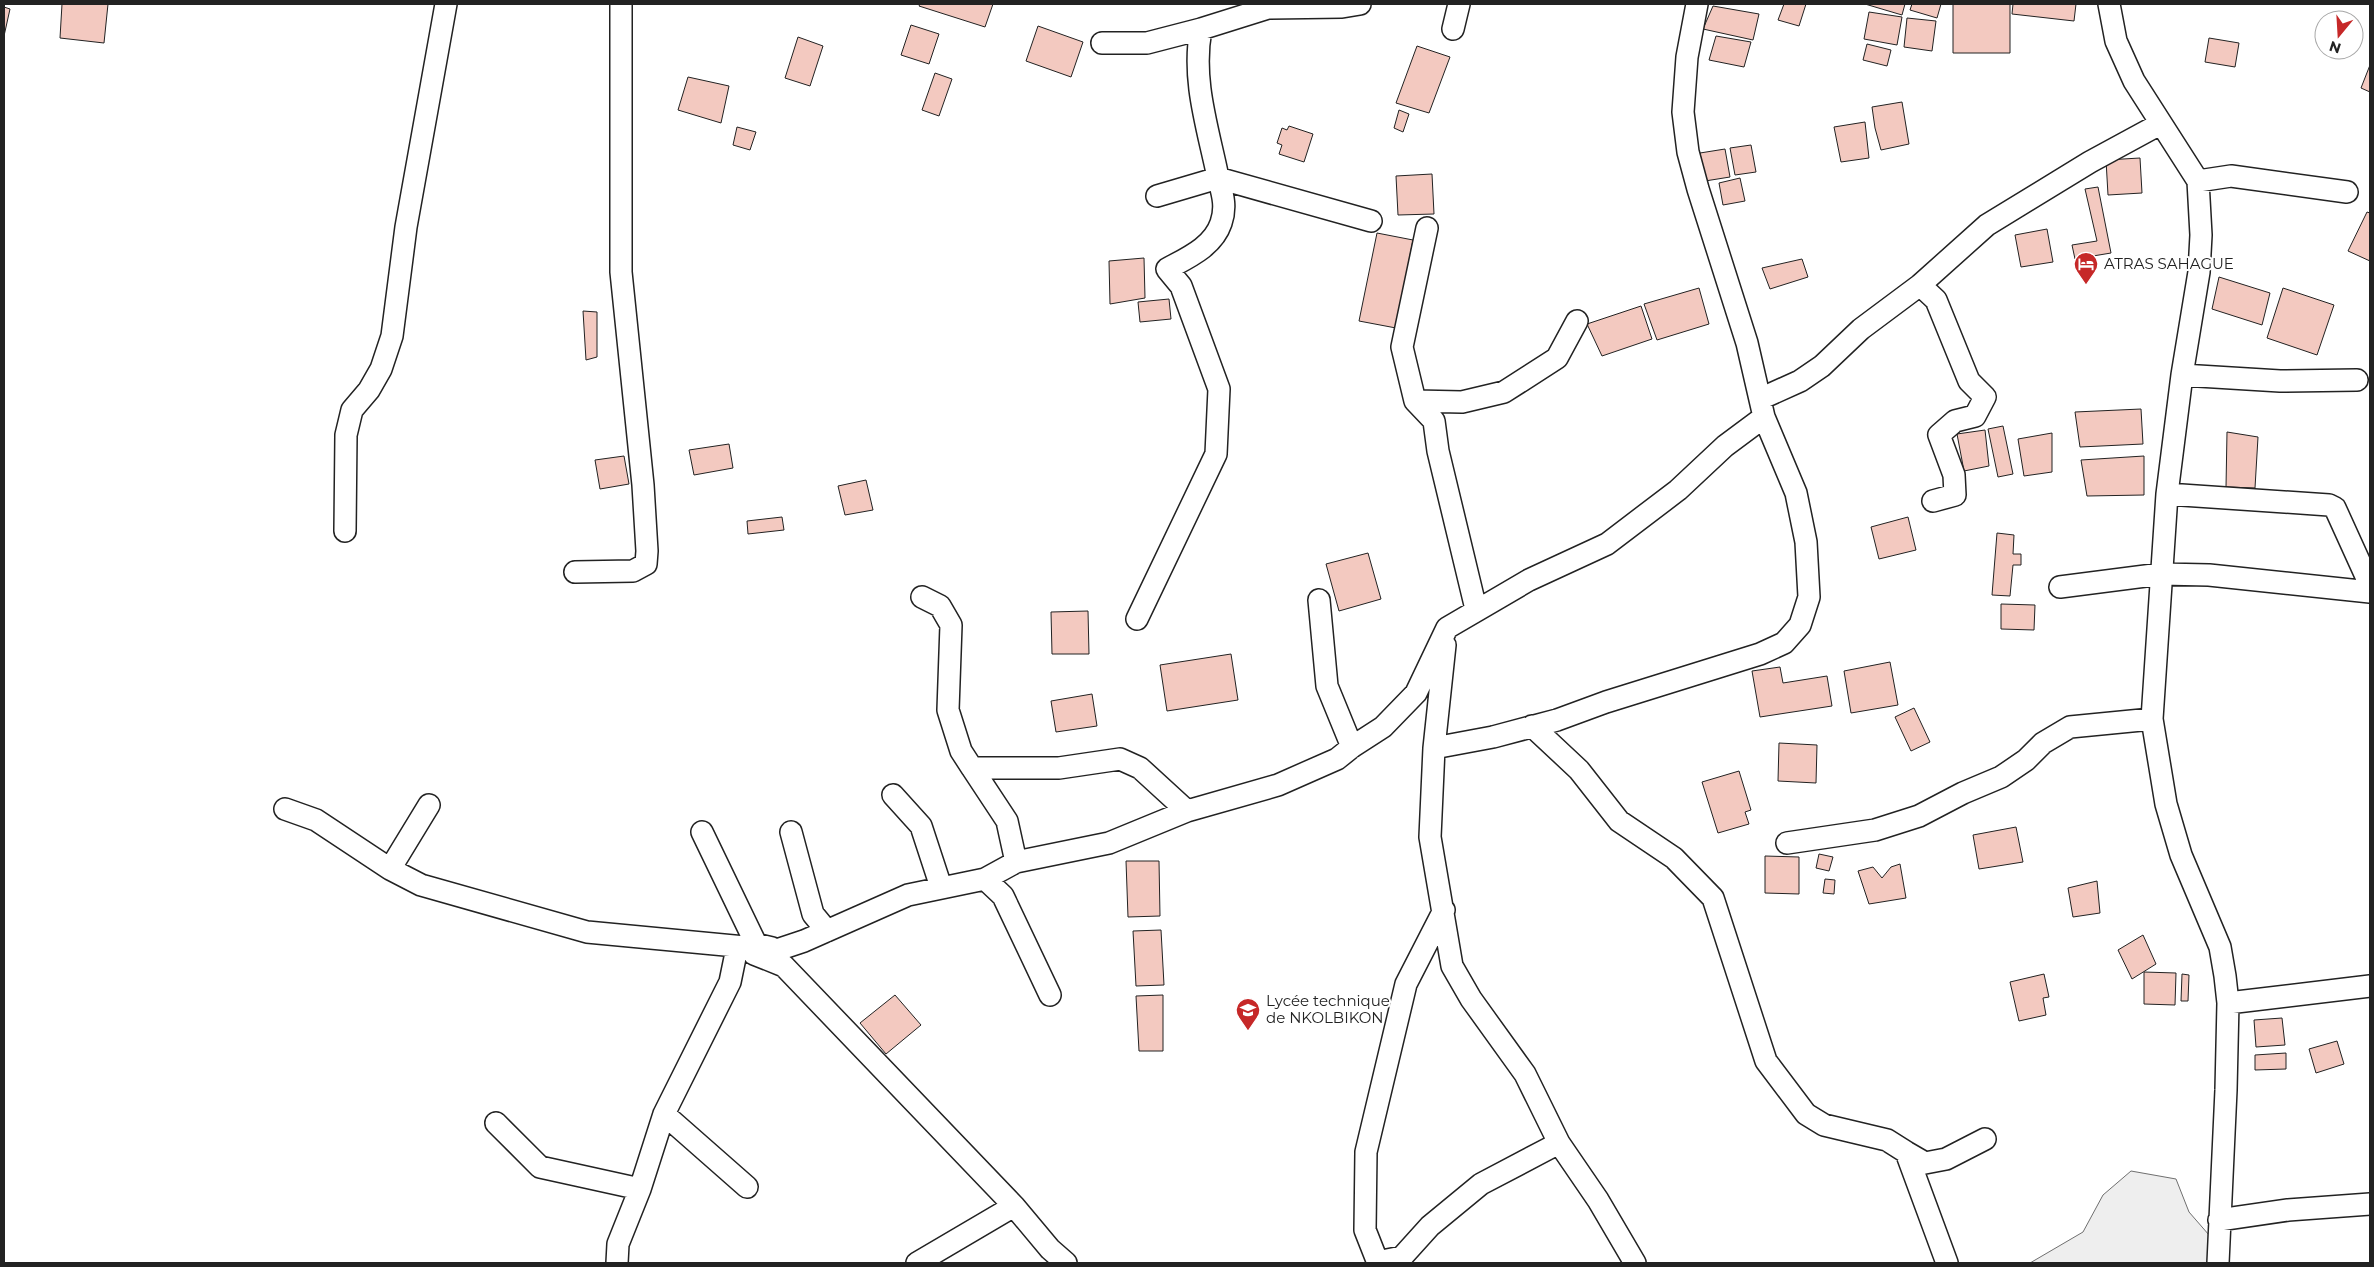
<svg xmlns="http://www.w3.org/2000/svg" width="2374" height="1267" font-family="Montserrat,sans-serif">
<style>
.green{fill:#eee;stroke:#6f6f6f}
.building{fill:#f3c9c0;stroke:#222}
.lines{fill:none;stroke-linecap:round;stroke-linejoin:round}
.minor-casing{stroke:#222;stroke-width:24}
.minor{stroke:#fff;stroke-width:21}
.labels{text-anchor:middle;stroke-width:4;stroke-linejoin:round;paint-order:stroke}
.poi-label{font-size:15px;fill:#222;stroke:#fff;text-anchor:start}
</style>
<rect width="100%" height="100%" fill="#fff"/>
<path class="green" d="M 2131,1171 L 2176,1179 L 2189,1212 L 2216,1243 L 2216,1263 L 2030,1263 L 2083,1232 L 2103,1195 Z"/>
<path class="building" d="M 62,4 L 108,4 L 104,43 L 60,38 Z
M 920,4 L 993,4 L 985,27 L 919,6 Z
M 1784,4 L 1806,4 L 1799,26 L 1778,20 Z
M 1865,4 L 1905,4 L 1902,15 Z
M 1912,4 L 1941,4 L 1937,18 L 1910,10 Z
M 1953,4 L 2010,4 L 2010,53 L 1953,53 Z
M 2013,4 L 2076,4 L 2074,21 L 2012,14 Z
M 1713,6 L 1759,14 L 1753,40 L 1703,29 Z
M 4,7 L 10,9 L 4,36 Z
M 1869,12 L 1902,17 L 1897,45 L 1864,39 Z
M 1907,18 L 1936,21 L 1932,51 L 1904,47 Z
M 911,25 L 939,34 L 929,64 L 901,55 Z
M 1038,26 L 1083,42 L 1071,77 L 1026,61 Z
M 1716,36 L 1751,42 L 1744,67 L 1709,60 Z
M 798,37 L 823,46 L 810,86 L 785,78 Z
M 2209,38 L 2239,43 L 2235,67 L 2205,62 Z
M 1867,44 L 1891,50 L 1887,66 L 1863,60 Z
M 1417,46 L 1450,57 L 1429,113 L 1396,103 Z
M 2370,65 L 2370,92 L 2361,88 Z
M 935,73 L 952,79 L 939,116 L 922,110 Z
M 688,77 L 729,86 L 721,123 L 678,110 Z
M 1902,102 L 1909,144 L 1881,150 L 1875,128 L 1872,107 Z
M 1399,110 L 1409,114 L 1403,132 L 1394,128 Z
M 1865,122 L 1869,158 L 1841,162 L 1834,127 Z
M 1289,126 L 1313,134 L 1304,162 L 1279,154 L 1282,145 L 1277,143 L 1282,128 L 1287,130 Z
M 737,127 L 756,132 L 750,150 L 733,145 Z
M 1751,145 L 1756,172 L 1735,175 L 1730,148 Z
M 1725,149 L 1730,177 L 1705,181 L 1700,153 Z
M 2140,158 L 2142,193 L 2108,195 L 2106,160 Z
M 1432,174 L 1434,214 L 1398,215 L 1396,176 Z
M 1740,178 L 1745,201 L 1723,205 L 1719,183 Z
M 2098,187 L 2111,253 L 2075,259 L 2072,245 L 2097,241 L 2085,189 Z
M 2367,212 L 2370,213 L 2370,261 L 2348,251 Z
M 2047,229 L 2053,262 L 2021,267 L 2015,235 Z
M 1377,233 L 1413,240 L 1396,328 L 1359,321 Z
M 1144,258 L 1145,298 L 1110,304 L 1109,261 Z
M 1802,259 L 1808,277 L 1770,289 L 1762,268 Z
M 2219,277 L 2270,293 L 2262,325 L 2212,309 Z
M 1699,288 L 1709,324 L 1657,340 L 1644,304 Z
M 2283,288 L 2334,305 L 2317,355 L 2267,338 Z
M 1169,299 L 1171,319 L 1140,322 L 1138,302 Z
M 1641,306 L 1652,339 L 1602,356 L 1587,324 Z
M 583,311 L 597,312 L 597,357 L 586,360 Z
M 2141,409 L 2143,444 L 2080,447 L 2075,412 Z
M 2003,426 L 2013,474 L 1998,477 L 1988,429 Z
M 1985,430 L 1989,466 L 1964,471 L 1957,434 Z
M 2227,432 L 2258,437 L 2255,488 L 2226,487 Z
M 2052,433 L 2052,472 L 2024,476 L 2018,439 Z
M 729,444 L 733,468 L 694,475 L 689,450 Z
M 624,456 L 629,484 L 600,489 L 595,460 Z
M 2144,456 L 2144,495 L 2087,496 L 2081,460 Z
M 866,480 L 873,510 L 845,515 L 838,486 Z
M 782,517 L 784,530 L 748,534 L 747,521 Z
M 1908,517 L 1916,550 L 1879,559 L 1871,527 Z
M 1997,533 L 2014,535 L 2013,554 L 2021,554 L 2021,565 L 2013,565 L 2010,596 L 1992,595 Z
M 1368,553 L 1381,599 L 1339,611 L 1326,564 Z
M 2001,604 L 2035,605 L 2034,630 L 2001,629 Z
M 1088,611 L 1089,654 L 1052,654 L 1051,612 Z
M 1231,654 L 1238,700 L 1167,711 L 1160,665 Z
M 1890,662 L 1898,705 L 1851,713 L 1844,671 Z
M 1780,667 L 1783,683 L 1827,676 L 1832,706 L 1760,717 L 1752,671 Z
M 1092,694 L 1097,726 L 1056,732 L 1051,701 Z
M 1914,708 L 1930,742 L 1911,751 L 1895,717 Z
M 1779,743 L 1817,745 L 1816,783 L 1778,781 Z
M 1739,771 L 1751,810 L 1745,812 L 1749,824 L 1718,833 L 1702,782 Z
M 2016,827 L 2023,862 L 1979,869 L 1973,835 Z
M 1819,854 L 1833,857 L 1829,871 L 1816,868 Z
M 1765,856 L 1799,857 L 1799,894 L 1765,893 Z
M 1126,861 L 1159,861 L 1160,916 L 1128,917 Z
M 1900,864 L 1906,898 L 1869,904 L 1858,871 L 1873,867 L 1882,878 L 1891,867 Z
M 1825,879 L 1835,880 L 1834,894 L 1823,893 Z
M 2097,881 L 2100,913 L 2073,917 L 2068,888 Z
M 1161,930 L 1164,985 L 1136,986 L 1133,931 Z
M 2143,935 L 2156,964 L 2132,979 L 2118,950 Z
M 2144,972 L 2176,973 L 2175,1005 L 2144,1004 Z
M 2044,974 L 2049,997 L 2043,998 L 2046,1015 L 2019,1021 L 2010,982 Z
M 2182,974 L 2189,975 L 2188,1001 L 2181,1001 Z
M 895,995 L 921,1025 L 886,1054 L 860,1023 Z
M 1163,995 L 1163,1051 L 1139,1051 L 1136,996 Z
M 2282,1018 L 2285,1045 L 2256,1047 L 2254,1020 Z
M 2337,1041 L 2344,1064 L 2316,1073 L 2309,1049 Z
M 2286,1053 L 2286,1069 L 2255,1070 L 2255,1055 Z"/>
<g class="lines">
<g class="minor-casing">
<path id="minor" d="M 2109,4 L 2116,41 L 2134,81 L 2198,181 L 2201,235 L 2199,272 L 2182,375 L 2167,494 L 2152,719 L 2166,804 L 2181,855 L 2220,947 L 2225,976 L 2228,1003 L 2226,1090 L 2218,1263
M 1453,29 L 1459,4
M 1102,43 L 1147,43 L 1201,29 L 1268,8 L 1342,7 L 1360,4
M 2198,181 L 2231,176 L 2347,192
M 1157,196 L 1218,178 L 1371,221
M 1427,228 L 1402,347 L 1415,401 L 1434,421 L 1438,451 L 1476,609
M 1920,285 L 1936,300 L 1969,381 L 1985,397 L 1975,416 L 1955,421 L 1939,435 L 1954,475 L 1955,495 L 1933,501
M 2182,375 L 2280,381 L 2357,380
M 1760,399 L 1800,381 L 1822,366 L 1861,329 L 1920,285 L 1987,225 L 2090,162 L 2160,124
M 1415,401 L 1462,402 L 1504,392 L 1557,358 L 1577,321
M 2167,494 L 2329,505 L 2335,508 L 2370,585
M 345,531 L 346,435 L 352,410 L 369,390 L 381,369 L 392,336 L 406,227 L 446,4
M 575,572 L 633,571 L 646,564 L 647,551 L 643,485 L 621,272 L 621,4
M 2060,587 L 2161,574 L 2209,575 L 2370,592
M 922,597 L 940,606 L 951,625 L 948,710 L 961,751 L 972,768 L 1059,768 L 1120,759 L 1140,768 L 1187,811
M 1319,600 L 1327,686 L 1352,747
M 1137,619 L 1216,454 L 1219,389 L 1181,286 L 1167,269 C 1187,258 1213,247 1221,223 C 1228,203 1220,188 1216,168 C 1206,122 1192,77 1201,29
M 1445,645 L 1434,748 L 1430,837 L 1452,966 L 1471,999 L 1525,1074 L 1559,1143 L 1598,1200 L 1635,1263
M 1532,726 L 1579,770 L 1619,821 L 1674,858 L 1713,898 L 1766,1061 L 1806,1114 L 1824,1125 L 1887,1140 L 1906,1152 L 1947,1263
M 1434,748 L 1493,737 L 1557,720 L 1606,702 L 1760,654 L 1784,643 L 1800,625 L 1809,597 L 1806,542 L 1796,493 L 1764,417 L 1747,343 L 1698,189 L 1688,152 L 1683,112 L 1687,57 L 1697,4
M 972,768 L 1007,821 L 1016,862
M 893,795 L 921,826 L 941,887
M 285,809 L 316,820 L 390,869 L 421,885 L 587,932 L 777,950 L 804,941 L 908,895 L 985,879 L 1016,862 L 1109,843 L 1187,811 L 1278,785 L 1337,759 L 1352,747 L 1383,727 L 1416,693 L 1447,628 L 1529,580 L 1607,544 L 1678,490 L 1725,446 L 1764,417
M 702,832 L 756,944 L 772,948
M 791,832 L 813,914 L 827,931
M 1787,843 L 1875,830 L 1919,816 L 1963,793 L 2001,777 L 2026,760 L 2043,743 L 2070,727 L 2152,719
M 390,869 L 429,805
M 985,879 L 1003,896 L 1050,995
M 754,954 L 784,966 L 1014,1206 L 1050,1249 L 1066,1263
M 2228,1003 L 2370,986
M 664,1114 L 747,1187
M 496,1123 L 540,1167 L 640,1189
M 1906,1152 L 1925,1163 L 1946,1159 L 1985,1139
M 2219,1220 L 2288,1210 L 2370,1204
M 1377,1262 L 1402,1257 L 1430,1226 L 1481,1184 L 1559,1143
M 617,1263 L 618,1244 L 640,1189 L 664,1114 L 730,982 L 737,948
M 917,1263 L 1014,1206
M 1378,1263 L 1365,1230 L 1366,1152 L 1406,984 L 1444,910"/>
</g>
<use href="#minor" class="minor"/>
</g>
<defs>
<g id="hotel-pin" transform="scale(1.25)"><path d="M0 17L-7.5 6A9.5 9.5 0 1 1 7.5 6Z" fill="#c62828" stroke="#fff"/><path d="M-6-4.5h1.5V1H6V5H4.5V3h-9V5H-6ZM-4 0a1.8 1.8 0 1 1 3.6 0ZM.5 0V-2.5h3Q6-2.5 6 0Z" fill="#fff"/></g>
<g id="school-pin" transform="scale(1.25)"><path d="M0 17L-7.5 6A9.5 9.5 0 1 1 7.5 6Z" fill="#c62828" stroke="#fff"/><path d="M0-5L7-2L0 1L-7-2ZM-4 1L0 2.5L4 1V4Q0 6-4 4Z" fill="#fff"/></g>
</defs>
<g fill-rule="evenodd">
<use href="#hotel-pin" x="2086" y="264"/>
<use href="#school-pin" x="1248" y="1010"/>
</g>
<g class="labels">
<g class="poi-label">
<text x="2104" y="269">ATRAS SAHAGUE</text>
<text x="1266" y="1006">Lycée technique<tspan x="1266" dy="17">de NKOLBIKON</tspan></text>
</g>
</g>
<rect width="2374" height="1267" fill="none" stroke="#222222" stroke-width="10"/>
<g transform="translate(2339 35) rotate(198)"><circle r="24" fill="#ffffff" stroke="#a7a7a7"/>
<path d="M0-4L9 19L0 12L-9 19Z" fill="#c62828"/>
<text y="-8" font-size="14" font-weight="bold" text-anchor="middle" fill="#222222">N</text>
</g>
</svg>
